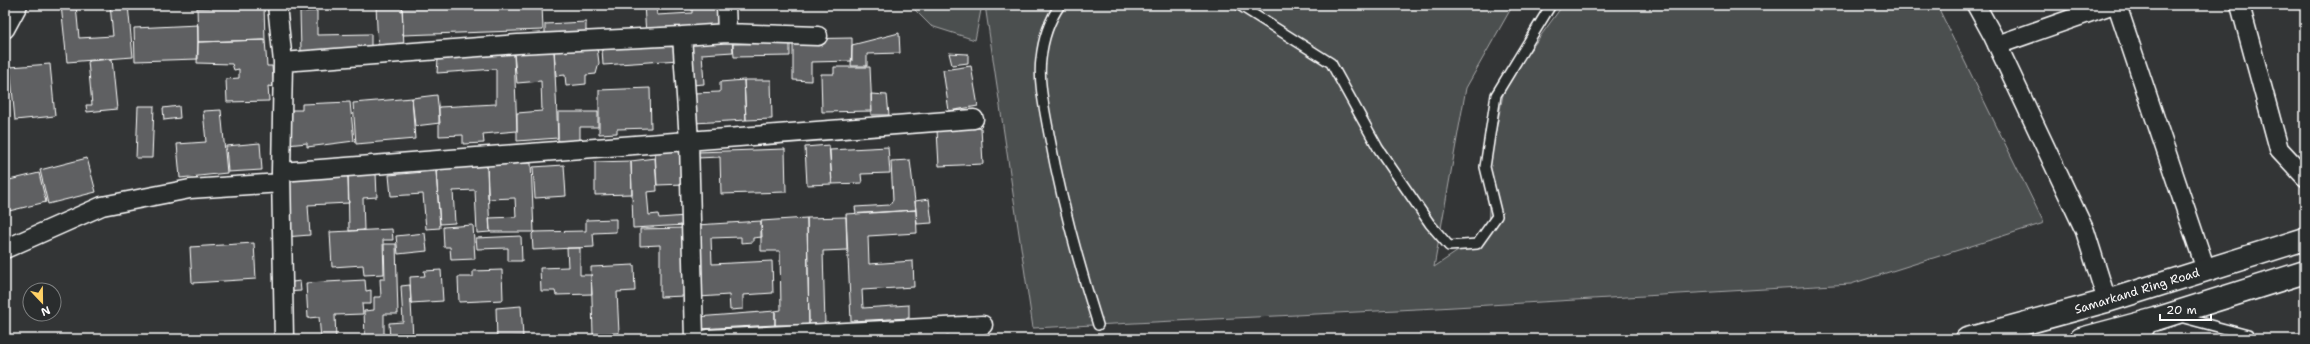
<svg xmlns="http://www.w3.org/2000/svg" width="2310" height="344" font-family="'Shantell Sans',sans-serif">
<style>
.green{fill:#4c4f50;stroke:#a6a7a8}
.building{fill:#5f6162;stroke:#fff}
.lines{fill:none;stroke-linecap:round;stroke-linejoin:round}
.lane-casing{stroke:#fff;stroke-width:12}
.street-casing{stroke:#fff;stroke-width:21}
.highway-casing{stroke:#fff;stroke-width:25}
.lane{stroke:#2a2d2e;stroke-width:9}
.street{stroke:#2a2d2e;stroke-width:18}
.highway{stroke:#2a2d2e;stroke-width:22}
.labels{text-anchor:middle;stroke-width:3;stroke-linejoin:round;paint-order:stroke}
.street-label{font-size:12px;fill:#fff;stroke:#2a2d2e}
</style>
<rect width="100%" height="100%" fill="#333536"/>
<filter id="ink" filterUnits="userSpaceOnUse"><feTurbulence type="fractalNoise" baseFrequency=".025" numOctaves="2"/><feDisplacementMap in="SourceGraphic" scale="8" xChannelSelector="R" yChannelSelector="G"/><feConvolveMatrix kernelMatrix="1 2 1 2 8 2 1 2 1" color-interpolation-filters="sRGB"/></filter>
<g filter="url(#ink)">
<path class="green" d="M 910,5 L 982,5 L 975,40 L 931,26 Z
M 985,5 L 1513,5 L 1466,88 L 1434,267 L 1488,231 L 1491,155 L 1505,85 L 1563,5 L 1937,5 L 2044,223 L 1851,284 L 1437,308 L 1033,328 Z"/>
<path class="building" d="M 61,5 L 76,5 L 79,38 L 113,36 L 110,5 L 128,5 L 133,57 L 67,62 Z
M 376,5 L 402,5 L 404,47 L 378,48 Z
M 402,5 L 542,5 L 543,30 L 403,35 Z
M 644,5 L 656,5 L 657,15 L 692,13 L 692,5 L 724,5 L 725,30 L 646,34 Z
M 264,6 L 265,40 L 198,42 L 197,8 Z
M 317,11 L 317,35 L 371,34 L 371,50 L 301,51 L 300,12 Z
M 586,22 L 586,35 L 545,38 L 545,24 Z
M 198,25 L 198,59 L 135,61 L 134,28 Z
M 899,33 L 900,53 L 867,54 L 867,66 L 851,66 L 852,45 Z
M 852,38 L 852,61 L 811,62 L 811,81 L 793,80 L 793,39 Z
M 265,40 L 267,66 L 272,66 L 274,87 L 268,86 L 269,101 L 227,102 L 226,79 L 239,78 L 239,69 L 234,70 L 232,64 L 197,63 L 198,42 Z
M 732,40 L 733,52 L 702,54 L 704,84 L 692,85 L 689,43 Z
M 678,43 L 679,60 L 603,65 L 602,48 Z
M 790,43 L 790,56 L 734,57 L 733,44 Z
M 597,47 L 599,63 L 596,74 L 586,75 L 586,84 L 566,86 L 565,75 L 556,76 L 554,50 Z
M 554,50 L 558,138 L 517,141 L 517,113 L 542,111 L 541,81 L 517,83 L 514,54 Z
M 949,53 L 968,54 L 968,63 L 952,65 Z
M 514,54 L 517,131 L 483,134 L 484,143 L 463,144 L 463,135 L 439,136 L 439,107 L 496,104 L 496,69 L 437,73 L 438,59 Z
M 112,59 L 117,109 L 87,112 L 86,105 L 92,105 L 88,61 Z
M 50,64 L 55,116 L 15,120 L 10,67 Z
M 971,66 L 978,106 L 949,111 L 943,70 Z
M 834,67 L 870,67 L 872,111 L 822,112 L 821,74 L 834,74 Z
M 744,80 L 771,80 L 772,119 L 746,120 Z
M 744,80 L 746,120 L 694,123 L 693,93 L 720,92 L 720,82 Z
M 650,88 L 651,128 L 617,129 L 617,133 L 599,134 L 599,90 Z
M 871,94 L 887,95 L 889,115 L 871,115 Z
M 437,95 L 440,123 L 415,126 L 412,98 Z
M 412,98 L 415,139 L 356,144 L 353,103 Z
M 350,102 L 354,141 L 307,147 L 307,143 L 287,145 L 292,110 L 302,110 L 302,104 Z
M 138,106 L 154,106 L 152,158 L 136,158 Z
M 179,106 L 180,118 L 164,120 L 163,108 Z
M 221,110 L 227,173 L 180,178 L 177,144 L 206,142 L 203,111 Z
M 558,112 L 598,112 L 598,127 L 580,127 L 580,141 L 558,141 Z
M 981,128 L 983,164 L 939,166 L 937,130 Z
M 260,143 L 262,170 L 228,172 L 226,146 Z
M 829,145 L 832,184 L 807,185 L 805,147 Z
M 888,147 L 890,173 L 861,174 L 862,183 L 832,184 L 830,150 Z
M 785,149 L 786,192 L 721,194 L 720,157 L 697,158 L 697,152 Z
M 684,151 L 685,184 L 657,185 L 655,152 Z
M 87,158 L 96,192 L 48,204 L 40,170 Z
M 655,158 L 657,191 L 647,192 L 649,215 L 658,214 L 659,218 L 686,216 L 685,225 L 633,228 L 631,161 Z
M 910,160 L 916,210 L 856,214 L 855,207 L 890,205 L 893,200 L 891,161 Z
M 631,161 L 632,194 L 595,195 L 595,162 Z
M 531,163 L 534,232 L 490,232 L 489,218 L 516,217 L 515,198 L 488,199 L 487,166 L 484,165 Z
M 564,165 L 566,196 L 535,198 L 533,167 Z
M 487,166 L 490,232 L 477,233 L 475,190 L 453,191 L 455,223 L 440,224 L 436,169 Z
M 436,171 L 440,228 L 426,229 L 423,194 L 391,196 L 389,175 Z
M 39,173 L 46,202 L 5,212 L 5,181 Z
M 376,173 L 377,197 L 363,198 L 364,230 L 349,231 L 348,174 Z
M 348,176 L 349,203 L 308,205 L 310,235 L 285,237 L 284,180 Z
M 929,199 L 932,223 L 917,224 L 915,201 Z
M 916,210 L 917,233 L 868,236 L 869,264 L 913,261 L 914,287 L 862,290 L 863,308 L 909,305 L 909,318 L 851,321 L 846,214 Z
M 846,217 L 847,250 L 823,251 L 825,325 L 809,325 L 807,218 Z
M 807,218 L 809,325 L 775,325 L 775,311 L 781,310 L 780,251 L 761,251 L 761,221 Z
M 616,219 L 616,232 L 593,233 L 594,247 L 533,250 L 532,234 L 534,232 L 586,231 L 586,220 Z
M 761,221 L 762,237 L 753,238 L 753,242 L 741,243 L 741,237 L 711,238 L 712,264 L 772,261 L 773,293 L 743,295 L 743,309 L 730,310 L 729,295 L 699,297 L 696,225 Z
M 473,225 L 475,259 L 451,260 L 450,247 L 444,247 L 443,227 Z
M 684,228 L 685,296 L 660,297 L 660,245 L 640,246 L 640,229 Z
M 392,229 L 393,240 L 383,240 L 384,274 L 364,275 L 363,265 L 332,267 L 330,232 Z
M 425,233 L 427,251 L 398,254 L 396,236 Z
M 521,236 L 522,261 L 508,261 L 508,248 L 477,249 L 476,238 Z
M 254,243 L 256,279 L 192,283 L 190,247 Z
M 384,244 L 396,244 L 398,314 L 384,314 L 384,339 L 365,339 L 364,311 L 374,310 L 374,297 L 381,297 L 380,279 L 385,279 Z
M 567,248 L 580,248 L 580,275 L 591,275 L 592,294 L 556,295 L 555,291 L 541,291 L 540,268 L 568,267 Z
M 634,265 L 635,291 L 617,292 L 619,333 L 593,334 L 591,267 Z
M 441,270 L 443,301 L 411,303 L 410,277 L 425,276 L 424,271 Z
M 502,270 L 503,300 L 459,302 L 458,277 L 473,277 L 473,271 Z
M 365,280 L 366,291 L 371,290 L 371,304 L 362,304 L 363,314 L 335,315 L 336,339 L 321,339 L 319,317 L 308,318 L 306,283 Z
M 300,281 L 301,291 L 286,292 L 285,283 Z
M 410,285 L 413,338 L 390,339 L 389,323 L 403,322 L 401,286 Z
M 521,306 L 523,337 L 497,338 L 496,308 Z
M 775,311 L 775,325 L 698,329 L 697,317 Z"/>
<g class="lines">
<g class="lane-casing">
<path id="lane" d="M 1060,5 C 1049,21 1043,39 1041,59 C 1038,81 1045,112 1049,134 C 1061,199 1078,262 1098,325
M 1239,5 L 1331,63 L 1378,148 L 1430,224 L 1449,246 L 1477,244 L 1497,216 L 1485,167 L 1496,95 L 1551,5
M 2180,317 L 2248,335 L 2249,339
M 2144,339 L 2153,323"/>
</g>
<g class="street-casing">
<path id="street" d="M 277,5 L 283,62 L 281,172 L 284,339
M 1976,5 L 1993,36 L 2085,231 L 2107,301
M 2117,5 L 2206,270
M 2240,5 L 2279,149 L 2305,177
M 5,29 L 18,5
M 727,33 L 818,36
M 682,36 L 727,33 L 726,5
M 1997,45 L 2111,5
M 283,62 L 518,44 L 682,36 L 689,141 L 694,339
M 281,172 L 974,119
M 5,249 L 102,206 L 190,189 L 281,183
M 708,339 L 983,325"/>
</g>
<g class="highway-casing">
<path id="highway" d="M 1967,339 L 2107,301 L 2305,239
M 2081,339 L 2156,319 L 2305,272"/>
</g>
<use href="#lane" class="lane"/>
<use href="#street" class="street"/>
<use href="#highway" class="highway"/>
</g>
</g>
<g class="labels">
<g class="street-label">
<text transform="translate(2137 291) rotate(-17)" y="4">Samarkand Ring Road</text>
</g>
</g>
<rect width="2310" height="344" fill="none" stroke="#2a2d2e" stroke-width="20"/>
<rect x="10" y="10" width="2290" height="324" fill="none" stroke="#fff" stroke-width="1.5" filter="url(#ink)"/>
<g transform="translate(42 302) rotate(158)"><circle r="19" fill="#2a2d2e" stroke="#7f8182"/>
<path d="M0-3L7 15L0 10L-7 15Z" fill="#ffd166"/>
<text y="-6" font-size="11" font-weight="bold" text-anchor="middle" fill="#ffffff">N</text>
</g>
<path d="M2160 314v6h51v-6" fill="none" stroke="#ffffff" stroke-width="2"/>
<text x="2166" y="314" font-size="12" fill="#ffffff" stroke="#2a2d2e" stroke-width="3" paint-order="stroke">20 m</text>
</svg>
